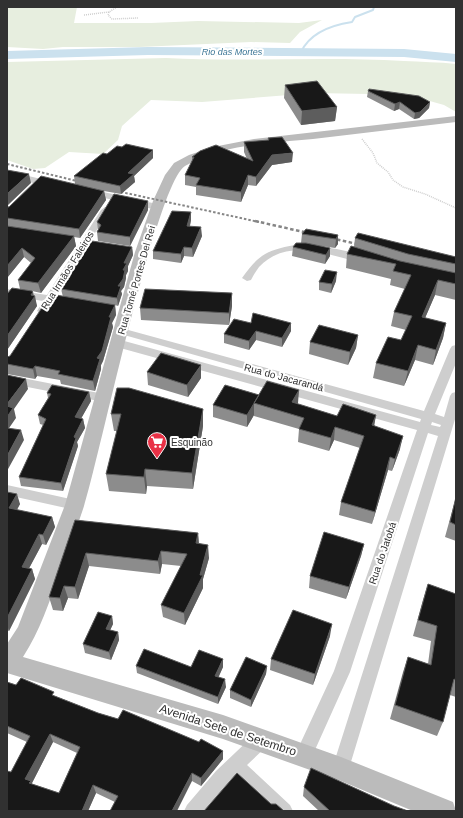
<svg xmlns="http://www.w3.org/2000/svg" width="463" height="818" font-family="Helvetica,sans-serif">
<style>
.green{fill:#e7eedf}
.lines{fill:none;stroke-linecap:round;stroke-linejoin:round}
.stream{stroke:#cbe1ee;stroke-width:2}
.river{fill:#cbe1ee;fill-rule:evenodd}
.path{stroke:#cecece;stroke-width:1.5;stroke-dasharray:1 1;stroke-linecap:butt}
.street{fill:#cecece;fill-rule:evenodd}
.secondary{fill:#bbb;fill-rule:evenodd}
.rail-far1{stroke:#868686;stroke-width:2;stroke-dasharray:2.5 2;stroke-linecap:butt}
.rail{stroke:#868686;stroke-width:2.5;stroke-dasharray:3.5 2.5;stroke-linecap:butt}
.wall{fill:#8c8c8c;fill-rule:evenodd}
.shaded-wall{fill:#5d5d5d}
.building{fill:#181818;stroke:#5d5d5d;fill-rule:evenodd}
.labels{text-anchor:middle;stroke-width:4;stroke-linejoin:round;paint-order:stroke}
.far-water-label{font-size:9px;font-style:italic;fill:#3c7696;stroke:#fff}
.street-label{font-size:10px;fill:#313131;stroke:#fff}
.poi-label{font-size:10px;fill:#313131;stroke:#fff;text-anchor:start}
.near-street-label{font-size:12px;fill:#313131;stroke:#fff}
</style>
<rect width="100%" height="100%" fill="#fff"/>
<path class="green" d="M 7,7 L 77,7 L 74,23 L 151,23 L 198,21 L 299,23 L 322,20 L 300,32 L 290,43 L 251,42 L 139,47 L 63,47 L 43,49 L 7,47 Z
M 166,58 C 245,62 325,56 404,61 C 421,62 439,62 456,64 L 456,112 L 444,105 L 419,98 L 368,94 L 314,93 L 202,102 L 151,100 L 122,126 L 118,140 L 103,154 L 69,152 L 45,168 L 33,169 L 7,160 L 7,62 Z"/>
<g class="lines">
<path class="stream" d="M 301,52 C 310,33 332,25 352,22 L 355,17 L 373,10 L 374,7"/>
<path class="river" d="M 148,47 L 404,49 L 456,54 L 456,62 L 404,57 L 148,55 L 7,59 L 7,51 Z"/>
<path class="path" d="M 109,12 L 108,15 L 112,19 L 138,18
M 84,15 L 109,12 L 117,7
M 362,139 L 373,153 L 377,163 L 388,172 L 393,180 L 403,187 L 425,194 L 456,208"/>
<path class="street" d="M 7,171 L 54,182 L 55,184 L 51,187 L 7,177 Z
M 90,189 L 157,204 L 161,207 L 157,210 L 87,194 L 86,192 L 87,190 Z
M 105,207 L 109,210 L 56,297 L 60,300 L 59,302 L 52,303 L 46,313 L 42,314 L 37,311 L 43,301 L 7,295 L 7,289 L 47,295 L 101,210 Z
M 295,245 C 310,245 357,249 367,260 L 362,263 C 329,255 287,237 259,267 C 256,271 253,276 251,280 L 247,281 L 242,278 C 258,255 267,250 295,245 Z
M 121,328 L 424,411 L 450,349 L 452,346 L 456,345 L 456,363 L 435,414 L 444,417 L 450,396 L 452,393 L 456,392 L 456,416 L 347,775 L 341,778 L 335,775 L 332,769 L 438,436 L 428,433 L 350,672 L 310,761 L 304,764 L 298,761 L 295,755 L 334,671 L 417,430 L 113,346 L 112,343 L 113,340 L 117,339 L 420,422 L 421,419 L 117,333 L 116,331 L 117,329 ZM 432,422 L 441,425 L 440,427 L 431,425 Z
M 7,375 L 104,394 L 108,395 L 110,398 L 108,401 L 104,402 L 7,383 Z
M 7,485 L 75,500 L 80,501 L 82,505 L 80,509 L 75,510 L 7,495 Z
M 261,731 L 267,734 L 270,740 L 267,746 L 247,765 L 290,805 L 293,811 L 271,811 L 234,777 L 205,811 L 184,811 L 187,805 L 216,771 L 255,734 Z"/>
<path class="secondary" d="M 456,116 L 456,122 C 408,128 361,133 313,139 C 271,143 222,144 185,166 C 156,184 100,456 84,506 C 77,528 68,551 60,573 C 49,602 40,631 23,657 L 223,715 L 341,757 L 453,802 L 456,811 L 413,811 L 341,781 L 223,739 L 7,673 L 7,644 L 18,627 L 65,505 L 135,252 L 153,201 L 165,175 L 174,163 L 189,155 L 213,147 L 254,139 Z"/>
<path class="rail-far1" d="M 7,164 L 85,183
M 112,190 L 259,222"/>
<path class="rail" d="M 255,221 L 366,246"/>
</g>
<path class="wall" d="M 285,85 L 337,107 L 335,121 L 301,125 L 284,98 Z
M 368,91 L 430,102 L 429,108 L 419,118 L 414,119 L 399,109 L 394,111 L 367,97 Z
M 268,138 L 292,162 L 272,165 L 256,186 L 248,185 L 241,202 L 196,195 L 196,187 L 185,185 L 185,175 L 192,161 L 192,157 L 247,159 L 244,152 L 244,142 L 268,140 Z
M 107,154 L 153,158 L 134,176 L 135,182 L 121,194 L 104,191 L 106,200 L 80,238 L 74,237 L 76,246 L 41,293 L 32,291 L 37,306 L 7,350 L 7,294 L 20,289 L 18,280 L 31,263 L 24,257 L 7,278 L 7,207 L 75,184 L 74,176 Z
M 148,210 L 130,246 L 98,241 L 97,232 L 98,230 L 97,222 Z
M 191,212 L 191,220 L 190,226 L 202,236 L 193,257 L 184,256 L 181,263 L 153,259 L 153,251 Z
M 302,234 L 338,235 L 338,244 L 335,248 L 314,245 L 330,248 L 330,256 L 325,264 L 292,256 L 293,247 L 301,243 Z
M 355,238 L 456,257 L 456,300 L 435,295 L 425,318 L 446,323 L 443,338 L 433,365 L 415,360 L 404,386 L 373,378 L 376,363 L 401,340 L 406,330 L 391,326 L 394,312 L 405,289 L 390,285 L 391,279 L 346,268 L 347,254 L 354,247 Z
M 132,247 L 133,255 L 128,266 L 128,271 L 126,275 L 126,278 L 124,287 L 121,291 L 122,294 L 118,306 L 115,305 L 116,315 L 112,323 L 113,327 L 103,361 L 101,365 L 101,369 L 95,391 L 61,384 L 60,380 L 37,376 L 35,379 L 7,374 L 7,357 L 10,356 L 54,298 L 63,297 L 61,289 Z
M 336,281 L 331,293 L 319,290 L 319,282 Z
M 232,293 L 232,306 L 229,325 L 141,320 L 140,308 Z
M 251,323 L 291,323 L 291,331 L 282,347 L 256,340 L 249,350 L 224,343 L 224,334 Z
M 358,335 L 356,348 L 348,365 L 309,354 L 310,342 Z
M 147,372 L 201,378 L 188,397 L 148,385 Z
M 299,390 L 297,404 L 337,416 L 376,415 L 374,425 L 400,449 L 392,471 L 388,470 L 372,524 L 339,515 L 341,502 L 360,448 L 334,440 L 329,451 L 298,442 L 299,429 L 254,416 L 254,415 L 247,427 L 213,417 L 213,405 L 259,395 Z
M 89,392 L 91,401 L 81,418 L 83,419 L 85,428 L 77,442 L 78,446 L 63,491 L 21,486 L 19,477 L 43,425 L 40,424 L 38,415 L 48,398 L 47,393 Z
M 203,409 L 203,426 L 193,489 L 147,486 L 146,494 L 109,491 L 106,474 L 117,431 L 114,431 L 111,414 Z
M 7,492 L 20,504 L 17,510 L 52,517 L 55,527 L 46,545 L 42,544 L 29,568 L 32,569 L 35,579 L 9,631 L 7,630 Z
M 456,497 L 456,541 L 445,537 Z
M 75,520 L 198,533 L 199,544 L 209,558 L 203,579 L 203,588 L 185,625 L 163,617 L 161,605 L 181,566 L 162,564 L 160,574 L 89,566 L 78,599 L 68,598 L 63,611 L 53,610 L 49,597 Z
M 364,544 L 361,556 L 346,599 L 309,588 L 310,576 Z
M 428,584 L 456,594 L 456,697 L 450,695 L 443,722 L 437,736 L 390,719 L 403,672 L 408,657 L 428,664 L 431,641 L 413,636 L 423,600 Z
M 112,616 L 113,624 L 110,630 L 118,632 L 119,640 L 111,660 L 85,653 L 83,644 Z
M 330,636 L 313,685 L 270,670 L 271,659 Z
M 136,666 L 191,667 L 223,667 L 218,677 L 226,687 L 218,704 L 137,673 Z
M 267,666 L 266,674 L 251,707 L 230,698 L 230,690 Z
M 7,682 L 16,685 L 55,696 L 98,713 L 199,742 L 223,751 L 223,759 L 201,786 L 192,781 L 115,802 L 96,793 L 88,811 L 7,811 L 11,772 L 27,742 L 7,733 ZM 53,742 L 77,753 L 59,793 L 32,784 L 32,783 Z
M 304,787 L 394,806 L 408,811 L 319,811 L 303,796 Z"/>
<path class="shaded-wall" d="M 400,102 L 399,109 L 394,111 L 395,104 Z
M 430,102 L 429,108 L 419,118 L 414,119 L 415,113 Z
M 337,107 L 335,121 L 301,125 L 302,111 Z
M 153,150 L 153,158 L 134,176 L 135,182 L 121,194 L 120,186 L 128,173 Z
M 293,153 L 292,162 L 272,165 L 256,186 L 256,177 L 272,155 Z
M 29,174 L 31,183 L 7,206 L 7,194 Z
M 248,175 L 248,185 L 241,202 L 241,192 Z
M 104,191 L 106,200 L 80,238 L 79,229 Z
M 148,201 L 148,210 L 130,246 L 130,237 Z
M 191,212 L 191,220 L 188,234 L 187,226 Z
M 201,227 L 202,236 L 193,257 L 192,248 Z
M 338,235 L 338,244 L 335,248 L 336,239 Z
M 74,236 L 76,246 L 41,293 L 38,283 Z
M 132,247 L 133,255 L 128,266 L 128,271 L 126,275 L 126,278 L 124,287 L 121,291 L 122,294 L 118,306 L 117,298 L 118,286 L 124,263 Z
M 184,247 L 184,256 L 181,263 L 181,254 Z
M 22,248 L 24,257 L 7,278 L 7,266 Z
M 330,248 L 330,256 L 325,264 L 326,255 Z
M 337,272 L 336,281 L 331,293 L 332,284 Z
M 438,280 L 435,295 L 419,332 L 422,317 Z
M 33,292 L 34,297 L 35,296 L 37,306 L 7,350 L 7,336 Z
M 232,293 L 232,306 L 229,325 L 229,313 Z
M 115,305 L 116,315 L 112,323 L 113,327 L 103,361 L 101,365 L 101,369 L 95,391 L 93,381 L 97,358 L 109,317 Z
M 291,323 L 291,331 L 282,347 L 282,338 Z
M 446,323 L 443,338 L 433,365 L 436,350 Z
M 256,331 L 256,340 L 249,350 L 249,341 Z
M 358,335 L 356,348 L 348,365 L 350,352 Z
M 418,345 L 415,360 L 404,386 L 408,371 Z
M 201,365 L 201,378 L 188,397 L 187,385 Z
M 35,366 L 37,376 L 35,379 L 33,369 Z
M 26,379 L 28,389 L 14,409 L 16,418 L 7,431 L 7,404 Z
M 299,390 L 298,403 L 291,415 L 292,402 Z
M 89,392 L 91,401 L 77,426 L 75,417 Z
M 259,395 L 254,403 L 254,415 L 247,427 L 247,415 Z
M 203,409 L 203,426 L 193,489 L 192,473 Z
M 376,415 L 374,427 L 372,425 Z
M 83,419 L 85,428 L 77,442 L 78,446 L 63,491 L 61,483 L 74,437 Z
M 335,427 L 334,440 L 329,451 L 331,438 Z
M 21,430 L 24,440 L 7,471 L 7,456 Z
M 403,436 L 400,449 L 392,471 L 395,459 Z
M 390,457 L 388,470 L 372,524 L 375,512 Z
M 145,469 L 147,486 L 146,494 L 144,477 Z
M 17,494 L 20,504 L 12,518 L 9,508 Z
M 52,517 L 55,527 L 46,545 L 43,535 Z
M 198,533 L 199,546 L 196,543 Z
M 39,534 L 42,544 L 25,576 L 22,567 Z
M 364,544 L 361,556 L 346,599 L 349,587 Z
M 208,545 L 209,558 L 203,579 L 203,588 L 185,625 L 184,613 L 200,575 Z
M 161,551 L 162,564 L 160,574 L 158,561 Z
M 86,553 L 89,566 L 78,599 L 75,587 Z
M 32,569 L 35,579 L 9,631 L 7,625 L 7,618 Z
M 64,586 L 68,598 L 63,611 L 60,598 Z
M 112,616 L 113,624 L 107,637 L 106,629 Z
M 332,624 L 330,636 L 313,685 L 315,674 Z
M 118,632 L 119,640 L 111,660 L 109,652 Z
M 223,659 L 223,667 L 216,683 L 215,676 Z
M 267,666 L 266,674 L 251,707 L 251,700 Z
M 225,679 L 226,687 L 218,704 L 218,697 Z
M 50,734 L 53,742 L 32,783 L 34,789 L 25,779 Z
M 223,751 L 223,759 L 201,786 L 201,778 Z
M 192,773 L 192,781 L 177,811 L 172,811 Z
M 93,785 L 96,793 L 88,811 L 82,811 Z"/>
<path class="building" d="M 317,81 L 337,107 L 302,111 L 285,85 Z
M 369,89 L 419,96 L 430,102 L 420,112 L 415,113 L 400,102 L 395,104 L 368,91 Z
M 282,137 L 293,153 L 272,155 L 256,177 L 248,175 L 241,192 L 196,185 L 200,178 L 185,175 L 194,157 L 192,157 L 200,151 L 216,145 L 253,161 L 244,142 L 269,140 L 268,138 Z
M 126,144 L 153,150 L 128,173 L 134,174 L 120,186 L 74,176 L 103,153 L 107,154 L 117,146 L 122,147 Z
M 7,170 L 29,174 L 7,194 Z
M 41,176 L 104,191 L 79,229 L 7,218 L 7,207 L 9,207 Z
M 114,194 L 148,201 L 130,237 L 97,232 L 101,225 L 97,222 Z
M 172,211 L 191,212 L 187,226 L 201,227 L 192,248 L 184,247 L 181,254 L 153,251 Z
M 7,226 L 74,236 L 38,283 L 18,280 L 35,258 L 22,248 L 7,266 Z
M 306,229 L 338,235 L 336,239 L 302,234 Z
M 358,233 L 456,257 L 456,264 L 408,254 L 355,238 Z
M 92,241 L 132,247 L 124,263 L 127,263 L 123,270 L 125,270 L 123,279 L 118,286 L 121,286 L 117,298 L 61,289 Z
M 296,243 L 306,243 L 330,248 L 326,255 L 293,247 Z
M 351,246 L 400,261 L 456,273 L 456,284 L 438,280 L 422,317 L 446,323 L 436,350 L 418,345 L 408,371 L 376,363 L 388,337 L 401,340 L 412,316 L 394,312 L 411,275 L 393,271 L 396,264 L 347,254 Z
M 325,270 L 337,272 L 332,284 L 319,282 Z
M 12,288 L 32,291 L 33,292 L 31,295 L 35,296 L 7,336 L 7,294 Z
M 145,289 L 232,293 L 229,313 L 140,308 Z
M 56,295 L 115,305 L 109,317 L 111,317 L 102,351 L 97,358 L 100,359 L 93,381 L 58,374 L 60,371 L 35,366 L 33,369 L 7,364 L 7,357 L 10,356 L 49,297 L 54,298 Z
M 253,313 L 291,323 L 282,338 L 256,331 L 249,341 L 224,334 L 234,319 L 251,323 Z
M 319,325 L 358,335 L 350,352 L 310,342 Z
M 161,353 L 201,365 L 187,385 L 147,372 Z
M 7,375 L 26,379 L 7,404 Z
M 267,381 L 299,390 L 292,402 L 337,416 L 343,404 L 376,415 L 372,425 L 403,436 L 395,459 L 390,457 L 375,512 L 341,502 L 364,436 L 335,427 L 331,438 L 299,429 L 304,418 L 254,403 Z
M 52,385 L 89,392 L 75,417 L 83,419 L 74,437 L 76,438 L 61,483 L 19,477 L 46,419 L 38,415 L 51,394 L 47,393 Z
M 225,385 L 259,395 L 247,415 L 213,405 Z
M 117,388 L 129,388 L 203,409 L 192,473 L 145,469 L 144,477 L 106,474 L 121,414 L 111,414 Z
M 7,406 L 13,408 L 7,417 Z
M 7,428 L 21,430 L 7,456 Z
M 7,492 L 17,494 L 9,508 L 52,517 L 43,535 L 39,534 L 22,567 L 32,569 L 7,618 Z
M 456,497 L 456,525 L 450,522 Z
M 75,520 L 198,533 L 196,543 L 208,545 L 200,575 L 203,575 L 184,613 L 161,605 L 187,554 L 161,551 L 158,561 L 86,553 L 75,587 L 64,586 L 60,598 L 49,597 Z
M 324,532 L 364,544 L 349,587 L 310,576 Z
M 428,584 L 456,594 L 456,680 L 454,679 L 443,722 L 395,705 L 408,657 L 431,665 L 437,626 L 418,620 Z
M 293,610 L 332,624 L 315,674 L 271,659 Z
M 98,612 L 112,616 L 106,629 L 118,632 L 109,652 L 83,644 Z
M 144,649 L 191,667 L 199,650 L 223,659 L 215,676 L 225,679 L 218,697 L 136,666 Z
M 246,657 L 267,666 L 251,700 L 230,690 Z
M 21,678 L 54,692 L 52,695 L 98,713 L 118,719 L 123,710 L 199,742 L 201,739 L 223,751 L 201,778 L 192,773 L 172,811 L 110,811 L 118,796 L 93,785 L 82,811 L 7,811 L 7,771 L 11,772 L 30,736 L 7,726 L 7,682 L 16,685 ZM 50,734 L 80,747 L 59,793 L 29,783 L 31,781 L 25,779 Z
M 311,768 L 394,806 L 408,811 L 330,811 L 304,787 Z
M 237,773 L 271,804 L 276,804 L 284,811 L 204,811 Z"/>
<defs>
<g id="supermarket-pin" transform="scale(1)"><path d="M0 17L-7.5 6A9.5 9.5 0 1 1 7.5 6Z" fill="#e93146" stroke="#fff"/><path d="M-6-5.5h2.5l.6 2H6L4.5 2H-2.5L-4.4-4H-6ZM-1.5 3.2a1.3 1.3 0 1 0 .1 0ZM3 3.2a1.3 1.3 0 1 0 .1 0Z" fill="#fff"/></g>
</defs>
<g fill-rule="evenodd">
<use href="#supermarket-pin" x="157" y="442"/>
</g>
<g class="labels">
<g class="far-water-label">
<text x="232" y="55">Rio das Mortes</text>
</g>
<g class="street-label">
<text transform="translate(67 270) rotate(-58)" y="4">Rua Irmãos Faleiros</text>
<text transform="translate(136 280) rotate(-74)" y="4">Rua Tomé Portes Del Rei</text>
<text transform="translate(284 377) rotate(15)" y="4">Rua do Jacarandá</text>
<text transform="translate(382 553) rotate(-71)" y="4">Rua do Jatobá</text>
</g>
<g class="poi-label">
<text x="171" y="446">Esquinão</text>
</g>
<g class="near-street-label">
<text transform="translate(228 730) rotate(18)" y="4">Avenida Sete de Setembro</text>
</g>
</g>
<rect width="463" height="818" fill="none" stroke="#313131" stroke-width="16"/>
</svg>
